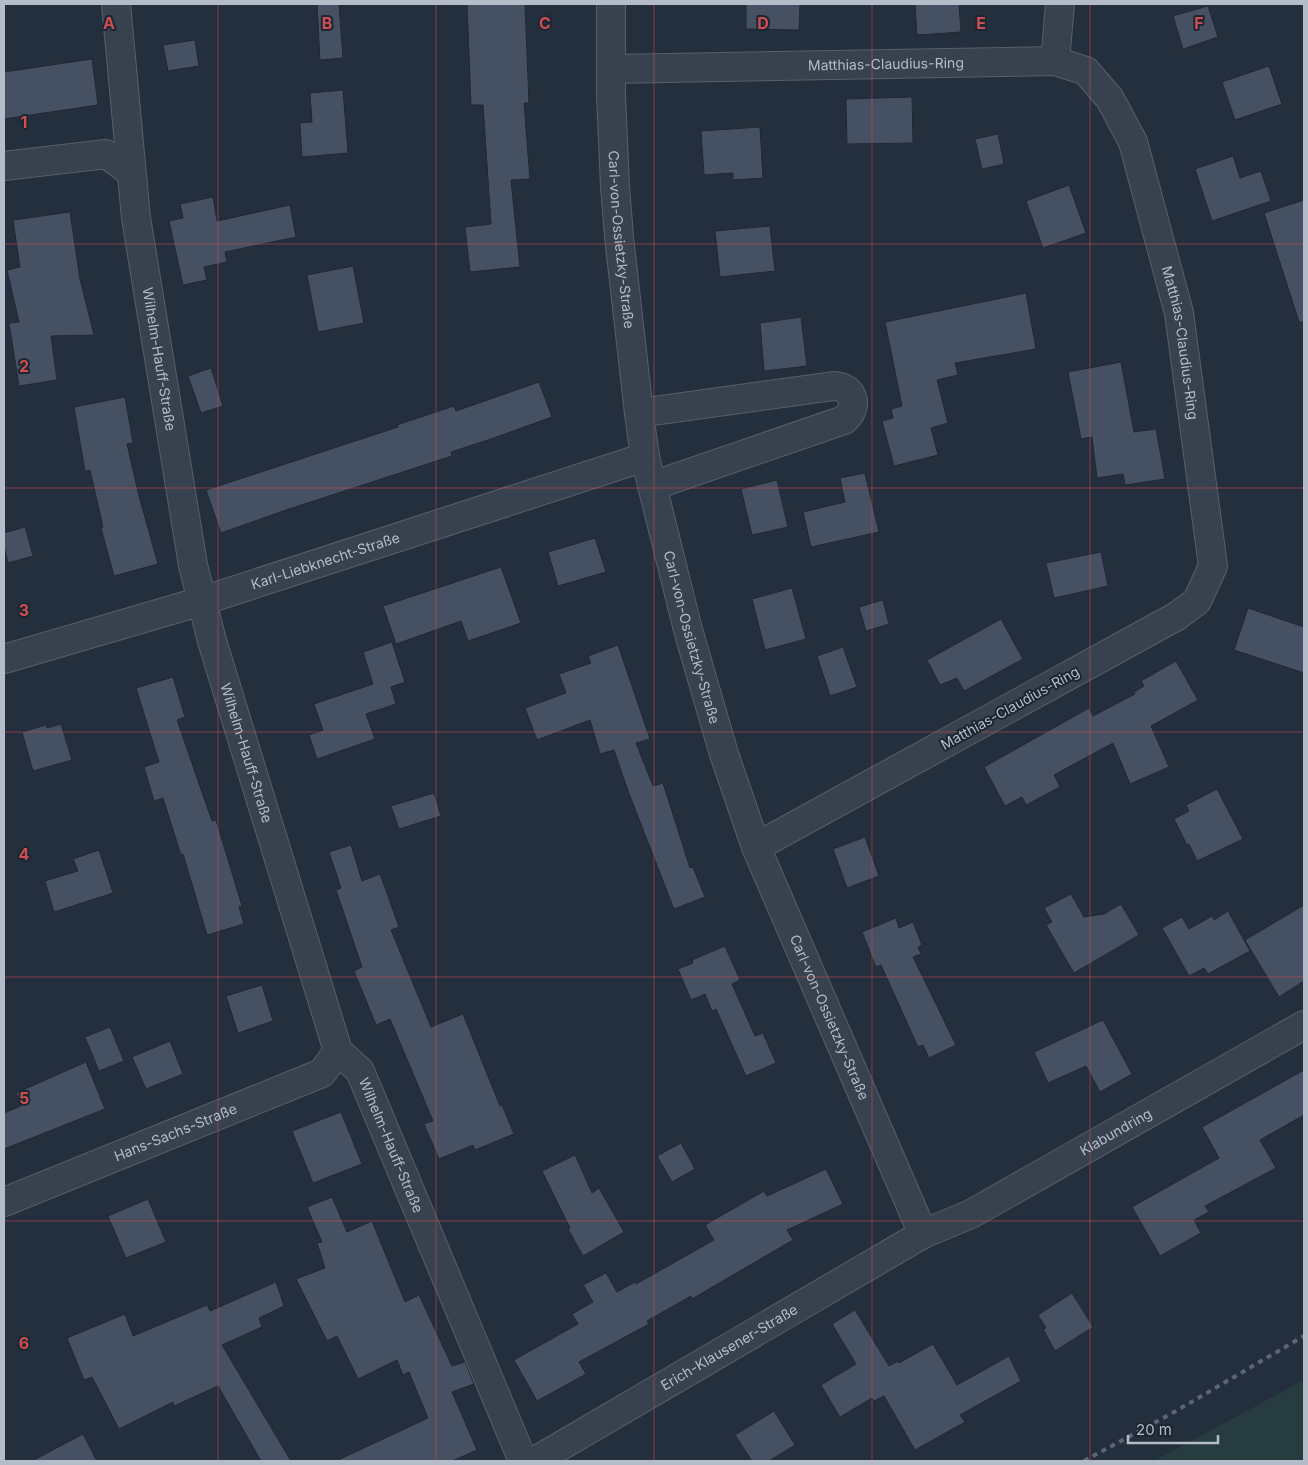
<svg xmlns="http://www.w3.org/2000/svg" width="1308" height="1465" font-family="Inter,sans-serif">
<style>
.green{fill:#263c3f}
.building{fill:#455162;stroke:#1f2835}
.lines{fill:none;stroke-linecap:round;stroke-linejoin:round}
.minor-casing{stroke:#565f6c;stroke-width:30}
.minor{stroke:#38414e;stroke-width:28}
.rail{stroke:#5a6575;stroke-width:4;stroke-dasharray:5 5;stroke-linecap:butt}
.grid{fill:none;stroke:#ce4d50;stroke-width:1;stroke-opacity:0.55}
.labels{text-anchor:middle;stroke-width:4;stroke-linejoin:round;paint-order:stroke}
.street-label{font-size:14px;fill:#b4bcc9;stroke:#1d2633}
.grid-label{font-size:16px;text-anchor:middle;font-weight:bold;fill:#ce4d50;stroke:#1d2633;stroke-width:4;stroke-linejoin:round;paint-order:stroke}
</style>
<rect width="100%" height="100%" fill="#242f3e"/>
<path class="green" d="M 1304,1380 L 1304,1458 L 1298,1461 L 1154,1461 Z"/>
<path class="building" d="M 317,4 L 339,4 L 343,58 L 320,60 Z
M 467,4 L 525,4 L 529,103 L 524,103 L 530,179 L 511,180 L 520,267 L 470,272 L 465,227 L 491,224 L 483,105 L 471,105 Z
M 746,4 L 800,4 L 799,30 L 746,29 Z
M 915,4 L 959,4 L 961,32 L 917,35 Z
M 1208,6 L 1218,37 L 1183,49 L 1173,16 Z
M 195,40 L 199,66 L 168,71 L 163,45 Z
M 92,59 L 98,105 L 4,119 L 4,72 Z
M 1269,66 L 1282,104 L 1235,120 L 1222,82 Z
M 343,90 L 348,153 L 302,157 L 300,123 L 312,122 L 310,93 Z
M 912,97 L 913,143 L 847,144 L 846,99 Z
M 760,127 L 763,178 L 733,180 L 733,173 L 704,175 L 701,131 Z
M 998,134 L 1004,164 L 982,169 L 975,139 Z
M 1233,156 L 1240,178 L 1261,171 L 1271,201 L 1212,221 L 1195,169 Z
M 1069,185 L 1086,233 L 1043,248 L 1026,201 Z
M 213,197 L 217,221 L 290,205 L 296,237 L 225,252 L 227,262 L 204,267 L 207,280 L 183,285 L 169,221 L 183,218 L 180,204 Z
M 1304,200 L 1304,322 L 1299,322 L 1264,213 Z
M 70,212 L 80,279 L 94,335 L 51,336 L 57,380 L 19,386 L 9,323 L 19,322 L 7,270 L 20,267 L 13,220 Z
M 770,226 L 775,271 L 720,277 L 715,231 Z
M 353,266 L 364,323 L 318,332 L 307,275 Z
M 1026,293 L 1036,349 L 955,363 L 958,375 L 937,380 L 948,423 L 931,428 L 938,455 L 894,466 L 882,421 L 893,418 L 891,409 L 902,406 L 885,322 Z
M 801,317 L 807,366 L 764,371 L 760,323 Z
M 1121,362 L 1134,432 L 1156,429 L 1165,479 L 1125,485 L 1123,474 L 1097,478 L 1092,437 L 1081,439 L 1068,372 Z
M 211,368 L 223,406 L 201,413 L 188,376 Z
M 539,382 L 552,417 L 491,439 L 451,452 L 452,456 L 289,509 L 221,533 L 206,490 L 398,427 L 397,425 L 454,406 L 456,411 Z
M 125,397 L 133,443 L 127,444 L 139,496 L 158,564 L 114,576 L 101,528 L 103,527 L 90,470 L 85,471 L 74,407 Z
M 865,473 L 879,532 L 811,547 L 803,512 L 845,502 L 840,478 Z
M 777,480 L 788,527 L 752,535 L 741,489 Z
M 25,527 L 33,556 L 8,563 L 4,546 L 4,533 Z
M 595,538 L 606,572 L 558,586 L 548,552 Z
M 1101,552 L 1108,586 L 1054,598 L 1046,563 Z
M 501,567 L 521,623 L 468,641 L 461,621 L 396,644 L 383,606 Z
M 792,588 L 806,639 L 765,650 L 752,599 Z
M 883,600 L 889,624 L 866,631 L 859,607 Z
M 1248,608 L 1304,627 L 1304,673 L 1234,650 Z
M 1001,619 L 1023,659 L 964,691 L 957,678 L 940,685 L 927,660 Z
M 392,642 L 405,682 L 391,687 L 396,704 L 366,714 L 375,739 L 317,759 L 309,735 L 323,730 L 314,704 L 373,684 L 363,652 Z
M 618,645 L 650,739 L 636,743 L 653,786 L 663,783 L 690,868 L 693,867 L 705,897 L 674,909 L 628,791 L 614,750 L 600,754 L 590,720 L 537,740 L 525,708 L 566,693 L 559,674 L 591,663 L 588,656 Z
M 843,647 L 857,687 L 830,696 L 817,656 Z
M 1176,661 L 1198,700 L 1151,726 L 1169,767 L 1130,784 L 1113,743 L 1054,775 L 1060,787 L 1026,805 L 1022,797 L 1005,806 L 984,767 L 1089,708 L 1093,716 L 1135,694 L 1134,692 L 1144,686 L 1141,681 Z
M 173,677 L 185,717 L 177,720 L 212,821 L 216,820 L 242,906 L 239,907 L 244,924 L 207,935 L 183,854 L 181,855 L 163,798 L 154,801 L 144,767 L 159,762 L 136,688 Z
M 61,724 L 72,760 L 33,771 L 22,732 L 46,725 L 47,728 Z
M 1217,789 L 1243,839 L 1197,861 L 1189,844 L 1187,845 L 1174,819 L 1189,811 L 1186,805 Z
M 434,793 L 441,816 L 399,829 L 391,806 Z
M 865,837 L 879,876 L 847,888 L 833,849 Z
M 351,845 L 362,881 L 380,874 L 399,927 L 391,930 L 431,1027 L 463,1014 L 500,1106 L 502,1105 L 514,1134 L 475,1150 L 473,1145 L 439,1159 L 424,1124 L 433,1121 L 390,1019 L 376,1025 L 354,971 L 362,967 L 336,890 L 341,888 L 329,852 Z
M 99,850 L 113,893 L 54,912 L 45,881 L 78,871 L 73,859 Z
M 1071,894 L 1084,917 L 1104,914 L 1121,904 L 1139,935 L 1074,973 L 1046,925 L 1052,922 L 1044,908 Z
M 1304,905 L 1304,981 L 1279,997 L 1245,940 Z
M 1228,911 L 1250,951 L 1208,974 L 1204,968 L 1189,976 L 1162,928 L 1182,917 L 1189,929 L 1212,916 L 1214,920 Z
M 896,918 L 899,928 L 913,922 L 922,945 L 918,947 L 921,954 L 913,957 L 956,1045 L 929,1058 L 923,1045 L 918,1047 L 881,965 L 876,967 L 862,932 Z
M 725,946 L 740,980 L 732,984 L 755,1036 L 763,1033 L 776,1063 L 746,1076 L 716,1009 L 712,1011 L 705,994 L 691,1000 L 678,969 L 693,963 L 692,960 Z
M 262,985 L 273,1021 L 238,1033 L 226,996 Z
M 1103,1020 L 1132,1074 L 1100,1092 L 1086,1066 L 1048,1083 L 1034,1052 Z
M 110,1027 L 124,1061 L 99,1071 L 85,1037 Z
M 170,1041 L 183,1074 L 146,1089 L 132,1057 Z
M 86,1062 L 105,1109 L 4,1149 L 4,1113 L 21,1106 L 16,1093 Z
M 1304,1070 L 1304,1115 L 1260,1140 L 1276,1168 L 1205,1206 L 1209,1212 L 1194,1220 L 1201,1233 L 1160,1256 L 1132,1207 L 1219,1158 L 1202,1127 Z
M 341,1112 L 362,1164 L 313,1183 L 292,1131 Z
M 681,1143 L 695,1169 L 672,1182 L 657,1156 Z
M 575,1155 L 592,1193 L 599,1188 L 624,1232 L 583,1256 L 568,1229 L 570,1228 L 542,1171 Z
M 826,1169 L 843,1204 L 787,1230 L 793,1240 L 692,1299 L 691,1296 L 647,1321 L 649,1324 L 579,1362 L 586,1374 L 537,1401 L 514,1360 L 578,1324 L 572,1314 L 593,1302 L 583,1285 L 606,1273 L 617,1292 L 635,1282 L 636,1284 L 714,1240 L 705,1225 L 764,1191 L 767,1196 Z
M 332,1197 L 347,1232 L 372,1221 L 405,1302 L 419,1295 L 452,1366 L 465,1362 L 474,1384 L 452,1392 L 477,1450 L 452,1461 L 336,1461 L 428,1418 L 409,1372 L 403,1375 L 397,1360 L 358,1379 L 337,1336 L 327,1341 L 296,1279 L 325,1268 L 317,1243 L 322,1242 L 307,1207 Z
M 148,1199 L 166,1242 L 126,1258 L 108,1216 Z
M 276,1282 L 284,1306 L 259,1318 L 262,1327 L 222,1345 L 291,1461 L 261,1461 L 218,1386 L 174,1406 L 173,1402 L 119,1429 L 92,1377 L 84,1380 L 67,1338 L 125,1314 L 133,1336 L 207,1305 L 210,1311 Z
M 1072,1293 L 1093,1327 L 1055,1351 L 1043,1329 L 1046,1328 L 1038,1315 Z
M 855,1310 L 889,1366 L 898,1361 L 899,1363 L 933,1344 L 957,1385 L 1009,1356 L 1021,1381 L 960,1415 L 965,1422 L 915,1450 L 884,1396 L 874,1401 L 872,1398 L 840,1417 L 821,1385 L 856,1364 L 832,1324 Z
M 774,1411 L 795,1445 L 769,1461 L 752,1461 L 735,1435 Z
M 83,1434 L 97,1461 L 32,1461 Z"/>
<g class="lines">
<g class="minor-casing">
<g id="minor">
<path id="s1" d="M 116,4 L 136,218 L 193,565 L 212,641 L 338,1051 L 360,1071 L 523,1461"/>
<path id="s2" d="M 611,4 L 611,95 L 615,186 L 619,237 L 639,413 L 645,457 L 688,630 L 724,754 L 756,847 L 923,1234"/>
<path d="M 1055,61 L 1060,4"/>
<path id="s3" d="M 611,69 L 1055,61 L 1086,71 L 1110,99 L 1133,142 L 1179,313 L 1213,566 L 1197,601 L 1177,616 L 756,847"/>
<path d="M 4,166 L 106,154 L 131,172"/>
<path d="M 639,413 L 834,386 C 855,387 859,408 844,420 L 652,486"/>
<path id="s4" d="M 4,659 L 202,601 L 645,457"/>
<path id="s5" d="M 4,1202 L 322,1073 L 338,1051"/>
<path id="s6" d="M 535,1461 L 923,1234 L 971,1214 L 1304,1025"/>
</g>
</g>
<use href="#minor" class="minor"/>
<path class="rail" d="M 1084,1461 L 1176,1411 L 1304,1336"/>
</g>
<path class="grid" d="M 218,4 L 218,1461M 436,4 L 436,1461M 654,4 L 654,1461M 872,4 L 872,1461M 1090,4 L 1090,1461M 4,244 L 1304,244M 4,488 L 1304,488M 4,732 L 1304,732M 4,977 L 1304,977M 4,1221 L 1304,1221"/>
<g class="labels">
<g class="street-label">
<text dy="5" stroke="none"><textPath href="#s3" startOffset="275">Matthias-Claudius-Ring</textPath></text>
<text dy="5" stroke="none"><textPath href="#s2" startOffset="236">Carl-von-Ossietzky-Straße</textPath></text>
<text dy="5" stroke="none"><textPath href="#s3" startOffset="769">Matthias-Claudius-Ring</textPath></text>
<text dy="5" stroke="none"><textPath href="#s1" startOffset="358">Wilhelm-Hauff-Straße</textPath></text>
<text dy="5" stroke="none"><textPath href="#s4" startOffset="336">Karl-Liebknecht-Straße</textPath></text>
<text dy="5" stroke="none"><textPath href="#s2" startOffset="641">Carl-von-Ossietzky-Straße</textPath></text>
<text transform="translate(1010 708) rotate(-29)" y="5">Matthias-Claudius-Ring</text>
<text dy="5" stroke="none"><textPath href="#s1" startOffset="762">Wilhelm-Hauff-Straße</textPath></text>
<text dy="5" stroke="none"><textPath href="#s2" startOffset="1046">Carl-von-Ossietzky-Straße</textPath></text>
<text dy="5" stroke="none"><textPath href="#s5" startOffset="185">Hans-Sachs-Straße</textPath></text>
<text dy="5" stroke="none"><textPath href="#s6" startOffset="668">Klabundring</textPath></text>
<text dy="5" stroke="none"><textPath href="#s1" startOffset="1184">Wilhelm-Hauff-Straße</textPath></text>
<text dy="5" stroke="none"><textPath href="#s6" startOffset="225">Erich-Klausener-Straße</textPath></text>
</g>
</g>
<g class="grid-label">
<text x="109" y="29">A</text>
<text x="327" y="29">B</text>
<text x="545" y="29">C</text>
<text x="763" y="29">D</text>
<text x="981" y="29">E</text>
<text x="1199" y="29">F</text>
<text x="24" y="128">1</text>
<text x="24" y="372">2</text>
<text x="24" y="616">3</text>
<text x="24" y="860">4</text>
<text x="24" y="1104">5</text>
<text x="24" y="1349">6</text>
</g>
<rect width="1308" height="1465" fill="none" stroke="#b4bcc9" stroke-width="10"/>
<path d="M1128 1435v8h90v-8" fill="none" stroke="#b4bcc9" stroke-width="2.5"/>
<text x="1136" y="1435" font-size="15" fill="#b4bcc9" stroke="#1d2633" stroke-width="4" paint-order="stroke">20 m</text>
</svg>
